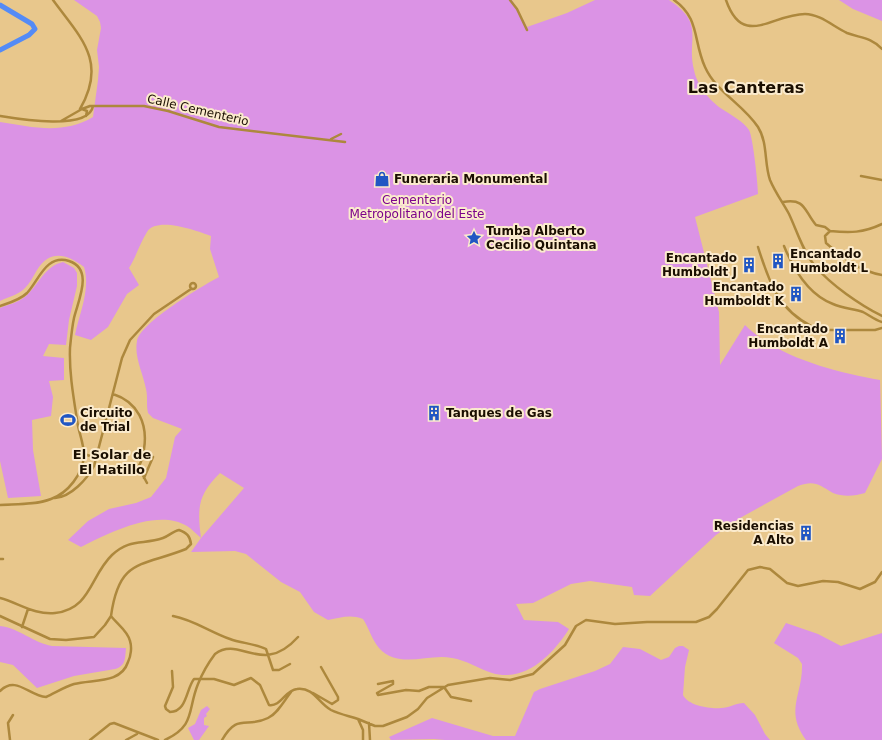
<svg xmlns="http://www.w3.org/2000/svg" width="882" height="740" font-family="'DejaVu Sans',sans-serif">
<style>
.green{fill:#db93e5;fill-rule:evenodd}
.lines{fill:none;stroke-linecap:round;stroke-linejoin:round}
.river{stroke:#548bf6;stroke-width:5}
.street{stroke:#ad883d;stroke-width:2.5}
.labels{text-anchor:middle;stroke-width:4;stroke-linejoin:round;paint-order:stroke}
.street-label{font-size:12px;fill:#1a0e00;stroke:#fbebcd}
.poi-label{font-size:12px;font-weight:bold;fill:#1a0e00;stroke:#fbebcd;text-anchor:start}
.park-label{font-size:12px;fill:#7c028b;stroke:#fbebcd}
.neighbourhood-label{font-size:13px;font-weight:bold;fill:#1a0e00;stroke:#fbebcd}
.district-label{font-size:16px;font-weight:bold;fill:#1a0e00;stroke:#fbebcd}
</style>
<rect width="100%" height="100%" fill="#e8c78c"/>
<path class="green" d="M 74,0 L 512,0 L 527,27 L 567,13 L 595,0 L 669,0 C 706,24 686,39 694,70 C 697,86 710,101 722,109 C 731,115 743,121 749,130 C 753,137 758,184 758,194 L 695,217 L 719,312 L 720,365 L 745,325 C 778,358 836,372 880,380 L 882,459 L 865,493 C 855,496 843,497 833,493 C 819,485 815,480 798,486 L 740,518 L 716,535 L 650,596 L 634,595 L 632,587 L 590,581 L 571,584 L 533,603 L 516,604 L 524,620 L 558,622 L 569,629 C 553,654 526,683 492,673 C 479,669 466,660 452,658 C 428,653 399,670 379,648 C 372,640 369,628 363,619 C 349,614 341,618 328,620 L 314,612 L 300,592 L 281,582 L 246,554 L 235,551 L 191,552 L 201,538 C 196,534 192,529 187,526 C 157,508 109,533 81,547 L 68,540 L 88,521 L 109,509 L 136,503 L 151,497 L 166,478 L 175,437 L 182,429 L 153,418 L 148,413 C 146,405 148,397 146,389 C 143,373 134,357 137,341 C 140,323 202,286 219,277 L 210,249 L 211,236 C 197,231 157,216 147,232 C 140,243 136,257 129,268 L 139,285 L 127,294 L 108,327 L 91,340 L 75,335 C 79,314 91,289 84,267 C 67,254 50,249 37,270 C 33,277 30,283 25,288 C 18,295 8,297 0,301 L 0,122 C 32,127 63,135 93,117 L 98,80 L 99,67 L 97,50 L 101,28 L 100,22 L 97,16 ZM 220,473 L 244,488 L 201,538 C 197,507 198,495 220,473 Z
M 839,0 L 882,0 L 882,21 L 853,9 Z
M 63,262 L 74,268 L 77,273 L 77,286 L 69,320 L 66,345 L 49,344 L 43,356 L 64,358 L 64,380 L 49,381 L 53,397 L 51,416 L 32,420 L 33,450 L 41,496 L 8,498 L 0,461 L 0,308 C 9,304 18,303 26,296 C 39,284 45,266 63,262 Z
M 786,623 L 818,634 L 841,646 L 882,633 L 882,740 L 806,740 C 784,710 803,695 802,664 L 798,658 L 774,643 Z
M 0,626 C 19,628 34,643 52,646 L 126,648 C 125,658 126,666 115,669 L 74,676 L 37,688 L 13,665 L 0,662 Z
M 679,646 L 683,646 L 689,650 L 685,667 L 683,695 C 688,706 711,709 721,708 C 729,708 736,703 744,703 L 755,715 L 765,734 L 770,740 L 445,740 L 434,739 L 391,740 L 389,737 L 432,718 L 493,736 L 515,736 L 534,692 L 540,689 L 595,671 L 610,664 L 623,647 L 640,649 L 661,660 L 669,657 L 675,648 Z
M 207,706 L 210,709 L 206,714 L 207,716 L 204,718 L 204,725 L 209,726 L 199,740 L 194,740 L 188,728 L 195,724 L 201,710 Z"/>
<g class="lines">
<path class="river" d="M 0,5 L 32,24 L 35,29 L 29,35 L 0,50"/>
<path class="street" d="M 53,0 C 80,37 108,61 80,109
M 510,0 L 517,9 L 527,30
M 674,0 C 700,18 693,41 705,67 C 716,92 743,104 758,127 C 768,143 764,163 770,180 C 775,192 783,203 789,214 C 797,231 803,252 815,266 C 831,285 860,305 882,316
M 726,0 C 743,49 772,14 805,14 C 820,14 834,27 847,33 C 860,38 871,37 882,49
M 82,109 L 87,111 L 86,116
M 0,116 C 18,119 89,131 93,106
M 61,121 L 82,109 L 90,106 L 144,106 L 168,111 L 219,127 L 345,142
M 331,139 L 341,134
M 861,176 L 882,180
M 783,202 C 806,198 804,211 816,225 L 825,227 L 830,231
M 882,224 C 863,233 850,233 830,231 L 825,236 L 826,243 C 843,258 859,271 882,275
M 784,246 C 793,268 809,295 833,304 C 842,308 853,309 863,312 C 869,315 875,320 882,322
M 758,247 C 769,282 778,310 813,327
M190 286a3 3 0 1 1 6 0a3 3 0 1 1-6 0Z
M 0,306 C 9,303 20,300 27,293 C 39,280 46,254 69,261 C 94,269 78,301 74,318 C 72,327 71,338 70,348 C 69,374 74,400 78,426 C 80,435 84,446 84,455 C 83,474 68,493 51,499 C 36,505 16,504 0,505
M812.5 329a3.5 3.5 0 1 1 7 0a3.5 3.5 0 1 1-7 0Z
M 820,330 L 875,330 L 882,328
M 113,394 C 138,402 148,424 144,449 C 143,458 141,466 134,472
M 84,454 L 90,456 L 97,454
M 139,468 L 147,483
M 144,478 L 153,457
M 55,498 C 71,497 87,479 94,466 L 122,358 L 130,340 L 154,314 L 191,289
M 0,559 L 3,559
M 0,598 C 19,603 34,615 55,613 C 91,609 90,576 112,555 C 130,538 143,545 163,538 C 169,536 173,531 179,530 C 187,533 190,536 191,544 L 186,549 C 141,567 119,558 111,616 C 117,624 128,631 130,641 C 132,647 131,656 128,662 C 121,684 93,679 74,684 C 64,687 55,693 46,697 C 29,696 16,675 0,691
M 0,616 L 50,639 L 66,640 L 94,637 L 105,625 L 111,616
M 173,616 C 194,620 210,632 230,639 C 240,643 257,644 266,649 L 273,670 L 279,670 L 290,664
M 22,627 L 28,609
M 172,671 L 173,687 L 165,706 L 166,709 L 170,712 C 187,712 186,689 194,679 L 214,679 L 234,685 L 251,678 L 260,685 L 269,705 C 281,707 285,690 297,689 C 314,687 318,703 331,710 C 339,714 349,716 358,719 L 363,730 L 363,740
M 378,684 L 393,681 L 393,684 L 377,693 L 378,695 L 406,690 L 419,691 L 429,687 L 444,687 L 451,697 L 471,701
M 313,693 L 332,704 L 338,700 L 338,697 L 321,667
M 358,719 L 375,726 L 383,726 L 407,717 L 418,709 L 427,698 L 448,685 L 490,678 L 510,680 L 533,674 L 565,645 L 576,626 L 586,620 L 615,624 L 647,622 L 696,622 L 709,617 L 717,609 L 748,570 L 760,567 L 770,569 L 787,583 L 798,586 L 823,581 L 838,582 L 860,589 L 875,582 L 882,572
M 369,723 L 370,740
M 10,740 L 8,723 L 13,715
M 90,740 L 110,724 L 114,723 L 158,740
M 126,740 L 137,734
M 165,740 C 196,725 187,711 198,684 C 202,674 209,662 215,654 C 240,635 262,677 298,637
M 222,740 C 238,712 246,729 268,718 C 278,713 284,701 291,692"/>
</g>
<defs>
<g id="shop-bare" transform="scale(1.2)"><path d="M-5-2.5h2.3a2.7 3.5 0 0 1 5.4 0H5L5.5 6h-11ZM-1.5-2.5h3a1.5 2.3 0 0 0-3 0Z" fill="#2056c3" stroke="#fbebcd" stroke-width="2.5" paint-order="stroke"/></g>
<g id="sight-bare" transform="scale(1.2)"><path d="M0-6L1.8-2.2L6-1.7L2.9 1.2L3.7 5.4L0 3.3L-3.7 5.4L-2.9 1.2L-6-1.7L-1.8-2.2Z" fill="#2056c3" stroke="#fbebcd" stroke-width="2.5" paint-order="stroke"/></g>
<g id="building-bare" transform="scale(1.2)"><path d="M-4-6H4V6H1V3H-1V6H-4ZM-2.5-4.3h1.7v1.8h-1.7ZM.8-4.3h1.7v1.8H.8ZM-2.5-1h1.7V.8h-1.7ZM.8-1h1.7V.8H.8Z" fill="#2056c3" stroke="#fbebcd" stroke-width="2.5" paint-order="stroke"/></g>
<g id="stadium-bare" transform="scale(1.2)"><path d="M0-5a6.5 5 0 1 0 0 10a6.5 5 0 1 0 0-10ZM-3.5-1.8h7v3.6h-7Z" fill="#2056c3" stroke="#fbebcd" stroke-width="2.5" paint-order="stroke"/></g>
</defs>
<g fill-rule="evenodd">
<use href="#shop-bare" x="382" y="179"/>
<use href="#sight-bare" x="474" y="238"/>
<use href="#building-bare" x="778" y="261"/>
<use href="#building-bare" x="749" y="265"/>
<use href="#building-bare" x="796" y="294"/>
<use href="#building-bare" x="840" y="336"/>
<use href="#building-bare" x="434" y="413"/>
<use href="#stadium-bare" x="68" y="420"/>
<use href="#building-bare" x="806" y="533"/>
</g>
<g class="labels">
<g class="street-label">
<text transform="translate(198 110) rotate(13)" y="4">Calle Cementerio</text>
</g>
<g class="poi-label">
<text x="394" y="183">Funeraria Monumental</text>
<text x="486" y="235">Tumba Alberto<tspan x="486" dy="14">Cecilio Quintana</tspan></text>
<text x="790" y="258">Encantado<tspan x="790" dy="14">Humboldt L</tspan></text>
<text x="737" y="262" text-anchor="end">Encantado<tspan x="737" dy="14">Humboldt J</tspan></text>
<text x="784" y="291" text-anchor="end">Encantado<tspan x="784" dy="14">Humboldt K</tspan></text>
<text x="828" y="333" text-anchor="end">Encantado<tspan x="828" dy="14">Humboldt A</tspan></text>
<text x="80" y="417">Circuito<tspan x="80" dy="14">de Trial</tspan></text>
<text x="446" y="417">Tanques de Gas</text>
<text x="794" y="530" text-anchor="end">Residencias<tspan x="794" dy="14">A Alto</tspan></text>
</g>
<g class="park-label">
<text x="417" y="204">Cementerio<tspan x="417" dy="14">Metropolitano del Este</tspan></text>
</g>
<g class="neighbourhood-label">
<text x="112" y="459">El Solar de<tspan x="112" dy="15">El Hatillo</tspan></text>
</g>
<g class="district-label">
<text x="746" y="93">Las Canteras</text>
</g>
</g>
</svg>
